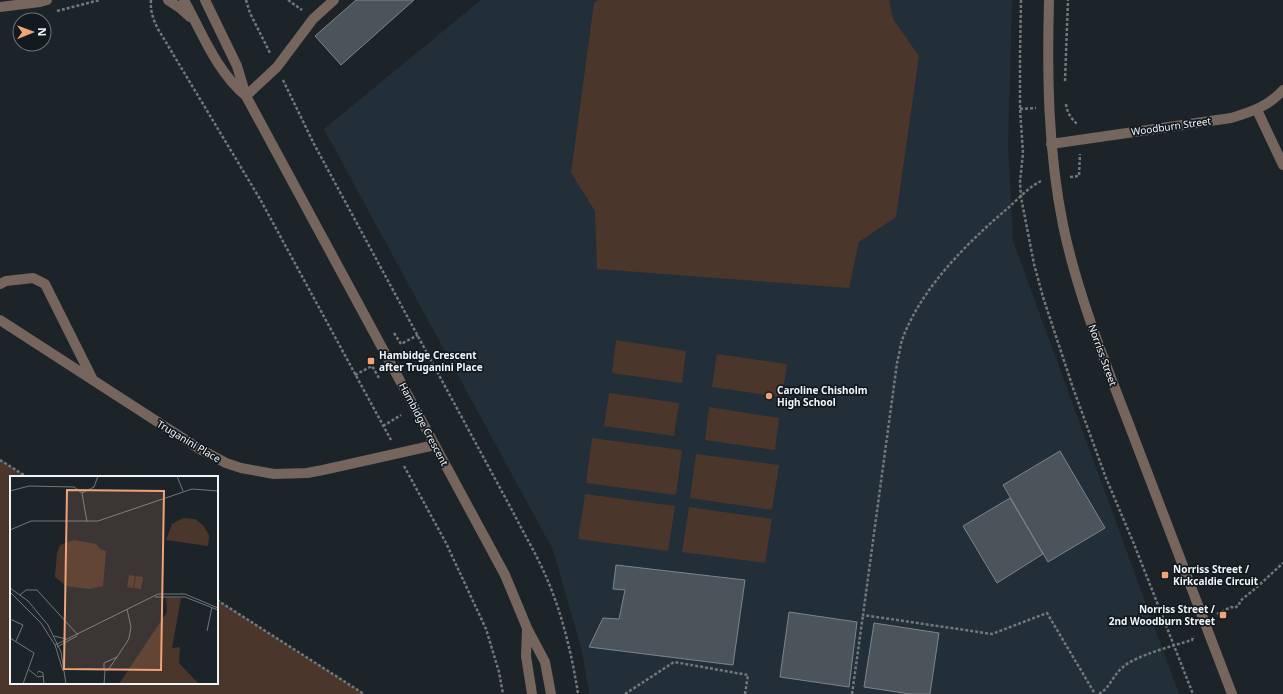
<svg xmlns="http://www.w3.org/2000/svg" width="1283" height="694" font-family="'Noto Sans',sans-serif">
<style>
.built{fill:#222f38}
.green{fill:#4a362b}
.building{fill:#4b545a;stroke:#7c858b}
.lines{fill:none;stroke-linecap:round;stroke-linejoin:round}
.path{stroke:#71787c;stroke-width:2.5;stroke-dasharray:3 2;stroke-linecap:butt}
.minor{stroke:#76655c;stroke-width:10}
.poi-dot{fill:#efa377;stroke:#131a1f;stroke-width:1.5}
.labels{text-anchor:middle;stroke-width:3.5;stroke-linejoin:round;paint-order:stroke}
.street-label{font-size:10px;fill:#f0f5f9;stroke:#131a1f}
.poi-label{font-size:10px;font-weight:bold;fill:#f0f5f9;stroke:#131a1f;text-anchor:start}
.inset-road{fill:none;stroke:#71787c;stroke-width:1}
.view{fill:#efa377;fill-opacity:0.15;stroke:#efa377;stroke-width:2}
.inset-edge{fill:none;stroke:#f0f5f9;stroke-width:2}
</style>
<rect width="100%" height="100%" fill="#1c2429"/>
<path class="built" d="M 481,0 L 1012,0 L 1008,146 L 1013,241 L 1179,694 L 589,694 L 582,651 L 553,550 L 324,129 Z"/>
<path class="green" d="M 598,0 L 889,0 L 893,19 L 919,56 L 896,217 L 859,242 L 849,288 L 597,269 L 595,211 L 571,173 L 594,3 Z
M 616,340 L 686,351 L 682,383 L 612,373 Z
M 717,354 L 787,364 L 782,397 L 712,387 Z
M 609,393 L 679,403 L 674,436 L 604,426 Z
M 709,407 L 779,418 L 775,450 L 705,440 Z
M 592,438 L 682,450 L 676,495 L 586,483 Z
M 696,454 L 779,465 L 772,510 L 690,498 Z
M 0,460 L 27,477 L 11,477 L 11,683 L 217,683 L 217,600 L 364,694 L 0,694 Z
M 585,494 L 675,506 L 668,551 L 578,539 Z
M 689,507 L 772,519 L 765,563 L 682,552 Z"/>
<path class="building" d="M 356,0 L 414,0 L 341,65 L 315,36 Z
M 1060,451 L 1105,528 L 1048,562 L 1003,485 Z
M 1010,498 L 1043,554 L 997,583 L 963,526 Z
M 616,565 L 745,580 L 733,665 L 589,647 L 603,618 L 619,619 L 625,590 L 613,589 Z
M 789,612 L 857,622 L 849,687 L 780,677 Z
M 874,623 L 939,633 L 930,694 L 910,694 L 864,687 Z"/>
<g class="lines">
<path class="path" d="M 151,0 C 150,11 153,19 158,29 L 260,199 L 391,440
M 246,0 L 250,13 L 270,53
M 288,0 L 302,10
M 1021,0 L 1020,55 L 1020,109 L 1023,153 L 1020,182 L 1021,197 L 1034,264 L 1043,297 L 1073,388 L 1106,478 L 1134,544 L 1193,694
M 57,11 L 100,0
M 283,80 L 314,144 L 513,512 C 523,532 535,552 544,572 C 561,609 572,654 578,694
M 1065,81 L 1068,0
M 1066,104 C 1067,113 1071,118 1078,125
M 1020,109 L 1036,108
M 1070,177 L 1079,176 L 1080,154
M 1041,181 C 1029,187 1018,199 1008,208 C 967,243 921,288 902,340 C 900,347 899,356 897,363 L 863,615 L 992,634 L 1047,613 L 1095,694
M 394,333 L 401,344 L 418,335
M 355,375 L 372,366 L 379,378
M 383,426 L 401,415
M 0,460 L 27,477
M 404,466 L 446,543 L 486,629 L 499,672 L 503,694
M 217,600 L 364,694
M 1217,614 L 1231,607 L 1235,608 L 1239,605 L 1240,601 L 1256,588 L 1283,563
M 625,694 L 674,662 L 748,675 L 745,694
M 852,694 L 863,615
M 1099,694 C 1110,688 1113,675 1123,667 C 1137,655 1173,646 1192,640 L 1194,636"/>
<path class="minor" d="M 168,0 L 180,8 L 190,17
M 184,0 C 202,33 217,72 246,96
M 205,0 L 237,66 L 246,96 L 505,575 L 527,628 L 545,662 L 551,694
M 1049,0 C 1047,75 1048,151 1063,225 C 1078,297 1107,367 1133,435 C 1166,522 1199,608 1232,694
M 0,7 L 40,2 L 47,0
M 246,96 L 277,67 L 313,19 L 334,0
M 1257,110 L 1283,165
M 1051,144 L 1231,118 C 1251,112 1269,106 1283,90
M 0,284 L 6,281 L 33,278 L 45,284 L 93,380
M 0,320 L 198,448 L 226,463 L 241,468 L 274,474 L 307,473 L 323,470 L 435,445
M 527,630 L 526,656 L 532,694"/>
</g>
<g class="poi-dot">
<rect x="367" y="357" width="8" height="8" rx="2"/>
<circle cx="769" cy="396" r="4"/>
<rect x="1161" y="571" width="8" height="8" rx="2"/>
<rect x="1219" y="611" width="8" height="8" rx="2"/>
</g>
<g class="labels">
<g class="street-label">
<text transform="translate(1171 126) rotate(-8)" y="4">Woodburn Street</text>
<text transform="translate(1103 355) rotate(70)" y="4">Norriss Street</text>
<text transform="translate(424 424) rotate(62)" y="4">Hambidge Crescent</text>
<text transform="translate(189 441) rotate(31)" y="4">Truganini Place</text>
</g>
<g class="poi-label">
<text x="379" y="359">Hambidge Crescent<tspan x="379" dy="12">after Truganini Place</tspan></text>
<text x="777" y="394">Caroline Chisholm<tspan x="777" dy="12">High School</tspan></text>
<text x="1173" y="573">Norriss Street /<tspan x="1173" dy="12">Kirkcaldie Circuit</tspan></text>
<text x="1215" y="613" text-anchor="end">Norriss Street /<tspan x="1215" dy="12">2nd Woodburn Street</tspan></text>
</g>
</g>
<g transform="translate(10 476)">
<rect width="208" height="208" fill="#1c2429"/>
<path d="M 173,42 L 185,43 L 193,49 L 199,59 L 198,70 L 156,64 L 162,48 ZM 64,64 L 86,68 L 90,73 L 96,75 L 93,110 L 79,113 L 56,110 L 45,101 L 47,77 L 50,69 ZM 119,99 L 125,100 L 123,112 L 117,111 ZM 126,100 L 133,101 L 131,113 L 124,112 ZM 156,121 L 171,122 L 162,172 L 170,171 L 169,187 L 189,208 L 109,208 L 157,136 Z" fill="#4a362b"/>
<path class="inset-road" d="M 101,0 L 115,0M 167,0 L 173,15M 0,15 L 19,10 L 64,11 L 72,17 L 77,46M 72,17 L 84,11 L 88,0M 0,54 L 21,45 L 88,45 L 182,13 L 208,15M 0,112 L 18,125 L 38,149 L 51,176 L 56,208M 0,116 L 31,147 L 45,169 L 53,195M 10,119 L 16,114 L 27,114 L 68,159M 145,121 L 175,121 L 208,134M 0,143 L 13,149 L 6,165M 197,155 L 202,131M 44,160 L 56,163M 0,162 L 24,177 L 13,208M 45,169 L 148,118 L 175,118 L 208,132M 47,171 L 67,160M 107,181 L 94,187 L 94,194 L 98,194 L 107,181 L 117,166 L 119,162 L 121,151 L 117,133M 19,194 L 28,201 L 33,200M 27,197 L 29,195 L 33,197 L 34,208M 94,208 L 95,195"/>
<path class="view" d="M 57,14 L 154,15 L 151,194 L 54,193 Z"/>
<rect width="208" height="208" class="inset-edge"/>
</g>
<g transform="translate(32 32) rotate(89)"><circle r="19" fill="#131a1f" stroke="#6b7276"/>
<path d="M0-3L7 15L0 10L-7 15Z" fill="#efa377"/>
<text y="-6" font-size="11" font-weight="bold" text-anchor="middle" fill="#f0f5f9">N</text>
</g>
</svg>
